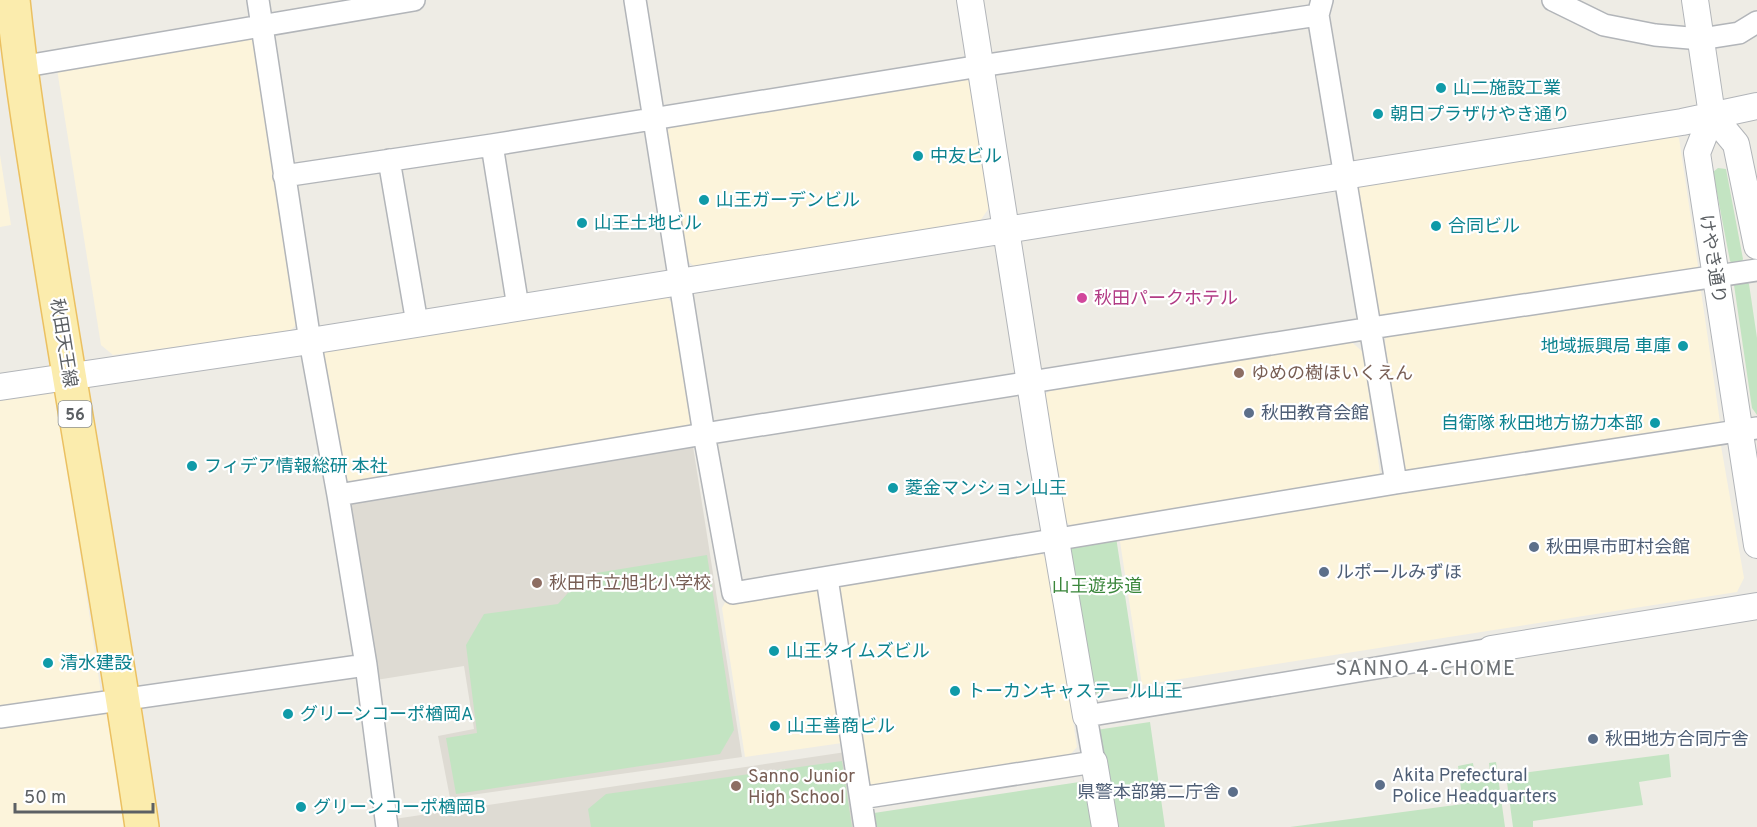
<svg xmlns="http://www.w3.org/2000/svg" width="1757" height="827" font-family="Overpass,'Noto Sans JP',sans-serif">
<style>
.commercial{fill:#fcf4db}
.education{fill:#dedbd3}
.green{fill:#c3e4c2}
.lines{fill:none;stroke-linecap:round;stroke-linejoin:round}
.minor-casing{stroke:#b2b5b9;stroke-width:24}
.tertiary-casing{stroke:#b2b5b9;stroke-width:28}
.primary-casing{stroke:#ebc061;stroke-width:36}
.minor{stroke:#fff;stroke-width:21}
.tertiary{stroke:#fff;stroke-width:26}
.primary{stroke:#fbecad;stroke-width:33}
.culture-dot{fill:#0f9aa8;stroke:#fff;stroke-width:2}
.hotel-dot{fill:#d1479c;stroke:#fff;stroke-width:2}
.education-dot{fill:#8d6e63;stroke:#fff;stroke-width:2}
.service-dot{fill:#5c6f8a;stroke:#fff;stroke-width:2}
.labels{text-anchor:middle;stroke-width:4.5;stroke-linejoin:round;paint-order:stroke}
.shield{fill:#fff;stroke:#8d9092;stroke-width:1.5}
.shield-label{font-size:16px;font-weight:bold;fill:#5c6064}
.culture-label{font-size:18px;fill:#0d838f;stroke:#fff;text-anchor:start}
.street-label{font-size:18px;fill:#5c6064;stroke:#fff}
.hotel-label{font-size:18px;fill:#b23c85;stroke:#fff;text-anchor:start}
.education-label{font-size:18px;fill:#785e54;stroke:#fff;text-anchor:start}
.service-label{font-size:18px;fill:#4e5e75;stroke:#fff;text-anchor:start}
.park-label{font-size:18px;fill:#3a863b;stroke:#fff}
.neighbourhood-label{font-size:20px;letter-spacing:1.5px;fill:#6d7276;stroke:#fff}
</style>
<rect width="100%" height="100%" fill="#eeece5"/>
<path class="commercial" d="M 247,33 L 256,44 L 298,323 L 289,332 L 113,355 L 101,345 L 56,63 Z
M 963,77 L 973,84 L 989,208 L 980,221 L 694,266 L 680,255 L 661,138 L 673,125 Z
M 1672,135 L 1679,138 L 1698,266 L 1696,273 L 1388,319 L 1376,315 L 1358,192 L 1361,183 Z
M 0,155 L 11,225 L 0,227 Z
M 1700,284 L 1721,429 L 1414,476 L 1402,466 L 1385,341 L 1387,334 Z
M 667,297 L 679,312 L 694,417 L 686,432 L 353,482 L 340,477 L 321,358 L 327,350 Z
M 1348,339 L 1363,352 L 1380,473 L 1374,481 L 1077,530 L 1062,519 L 1044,396 L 1055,385 Z
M 56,391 L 101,693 L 0,709 L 0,399 Z
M 1720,440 L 1744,578 L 1737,592 L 1142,685 L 1119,535 Z
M 1038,551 L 1049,560 L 1077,747 L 1069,756 L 875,788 L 863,782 L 856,741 L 745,757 L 722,608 L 727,599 Z
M 109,705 L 128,827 L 0,827 L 0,722 Z"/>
<path class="education" d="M 692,440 L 742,757 L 450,798 L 438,736 L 474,729 L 464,666 L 376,680 L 345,500 Z
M 846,752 L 859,827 L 395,827 L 394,819 Z"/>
<path class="green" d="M 1718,168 L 1726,169 L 1743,259 L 1740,267 L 1736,268 L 1730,261 L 1713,172 Z
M 1742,276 L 1749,284 L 1757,338 L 1757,415 L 1752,408 L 1734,285 L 1737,277 Z
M 1116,537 L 1139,687 L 1088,695 L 1064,545 Z
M 707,555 L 734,730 L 720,754 L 456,794 L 446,738 L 477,733 L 466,645 L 484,614 L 558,604 L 584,575 Z
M 1150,722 L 1165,827 L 1111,827 L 1096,730 Z
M 1669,754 L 1671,777 L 1639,782 L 1643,805 L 1533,821 L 1533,827 L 1513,827 L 1506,775 Z
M 842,761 L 852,827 L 591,827 L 588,809 L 606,794 Z
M 1496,762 L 1505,827 L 1290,827 L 1463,804 L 1458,766 L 1473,763 L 1476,783 L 1491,781 L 1489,763 Z
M 1086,781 L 1093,827 L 876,827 L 874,813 Z"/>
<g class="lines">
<g class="minor-casing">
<path id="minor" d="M 258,0 L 310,341 L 338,495 L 704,434 L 1371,328 L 1757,270
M 635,0 L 704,434 L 733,593 L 1396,483 L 1757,428
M 1322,0 L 1318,15 L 1396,483
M 1553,0 L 1604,25 L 1655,35 L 1701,39 L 1739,33 L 1757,22
M 20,67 L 414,0
M 492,145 L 518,307
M 389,160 L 417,323
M 284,176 L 492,145 L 980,66 L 1318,15
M 338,495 L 366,665 L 387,827
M 827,578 L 865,827
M 0,717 L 366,665
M 861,798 L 1094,762 L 1086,716 L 1491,649"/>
</g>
<g class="tertiary-casing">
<path id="tertiary" d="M 970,0 L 1040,447 L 1086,716
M 1695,0 L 1712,115 L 1697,153 L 1757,545
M 1712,115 L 1736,144 L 1757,246
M 0,387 L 310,341 L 1682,122 L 1757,106
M 1491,649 L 1757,606
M 1094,762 L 1105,827"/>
</g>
<g class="primary-casing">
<path id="primary" d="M 13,0 C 22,89 37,176 51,264 C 81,452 115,639 142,827"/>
</g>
<use href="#minor" class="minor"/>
<use href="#tertiary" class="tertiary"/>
<use href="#primary" class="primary"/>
</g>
<g class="culture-dot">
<circle cx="1441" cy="88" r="6"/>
<circle cx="1378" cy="114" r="6"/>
<circle cx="918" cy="156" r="6"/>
<circle cx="704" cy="200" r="6"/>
<circle cx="582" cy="223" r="6"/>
<circle cx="1436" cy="226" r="6"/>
<circle cx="1683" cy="346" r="6"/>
<circle cx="1655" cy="423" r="6"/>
<circle cx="192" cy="466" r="6"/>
<circle cx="893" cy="488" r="6"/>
<circle cx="774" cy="651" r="6"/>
<circle cx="48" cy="663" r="6"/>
<circle cx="955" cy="691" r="6"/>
<circle cx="288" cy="714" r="6"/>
<circle cx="775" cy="726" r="6"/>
<circle cx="301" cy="807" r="6"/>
</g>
<circle class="hotel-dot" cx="1082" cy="298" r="6"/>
<g class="education-dot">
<circle cx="1239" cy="373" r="6"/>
<circle cx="537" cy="583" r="6"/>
<circle cx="736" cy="786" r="6"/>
</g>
<g class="service-dot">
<circle cx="1249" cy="413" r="6"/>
<circle cx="1534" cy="547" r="6"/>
<circle cx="1324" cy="572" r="6"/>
<circle cx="1593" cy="739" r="6"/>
<circle cx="1380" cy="785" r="6"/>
<circle cx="1233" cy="792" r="6"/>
</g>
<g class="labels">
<rect class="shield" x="58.5" y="401" width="33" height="26" rx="4.5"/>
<g class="shield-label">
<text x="75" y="420">56</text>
</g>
<g class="culture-label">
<text x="1453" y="94">山二施設工業</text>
<text x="1390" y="120">朝日プラザけやき通り</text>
<text x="930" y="162">中友ビル</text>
<text x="716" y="206">山王ガーデンビル</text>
<text x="594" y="229">山王土地ビル</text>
<text x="1448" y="232">合同ビル</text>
<text x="1671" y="352" text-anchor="end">地域振興局 車庫</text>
<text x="1643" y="429" text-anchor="end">自衛隊 秋田地方協力本部</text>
<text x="204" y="472">フィデア情報総研 本社</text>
<text x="905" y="494">菱金マンション山王</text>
<text x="786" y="657">山王タイムズビル</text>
<text x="60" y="669">清水建設</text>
<text x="967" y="697">トーカンキャステール山王</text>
<text x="300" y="720">グリーンコーポ楢岡A</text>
<text x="787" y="732">山王善商ビル</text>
<text x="313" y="813">グリーンコーポ楢岡B</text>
</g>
<g class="street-label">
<text transform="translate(1713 259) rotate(81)" y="6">けやき通り</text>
<text transform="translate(64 343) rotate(81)" y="6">秋田天王線</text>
</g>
<g class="hotel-label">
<text x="1094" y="304">秋田パークホテル</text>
</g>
<g class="education-label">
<text x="1251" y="379">ゆめの樹ほいくえん</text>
<text x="549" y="589">秋田市立旭北小学校</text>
<text x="748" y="782">Sanno Junior<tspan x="748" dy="21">High School</tspan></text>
</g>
<g class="service-label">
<text x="1261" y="419">秋田教育会館</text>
<text x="1546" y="553">秋田県市町村会館</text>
<text x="1336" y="578">ルポールみずほ</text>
<text x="1605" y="745">秋田地方合同庁舎</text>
<text x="1392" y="781">Akita Prefectural<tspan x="1392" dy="21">Police Headquarters</tspan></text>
<text x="1221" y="798" text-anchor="end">県警本部第二庁舎</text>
</g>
<g class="park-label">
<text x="1097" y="592">山王遊歩道</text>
</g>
<g class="neighbourhood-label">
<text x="1426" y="675">SANNO 4-CHOME</text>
</g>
</g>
<path d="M15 803v9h138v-9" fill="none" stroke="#5c6064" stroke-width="3"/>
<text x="24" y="803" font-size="18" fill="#5c6064" stroke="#ffffff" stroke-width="4.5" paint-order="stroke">50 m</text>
</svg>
